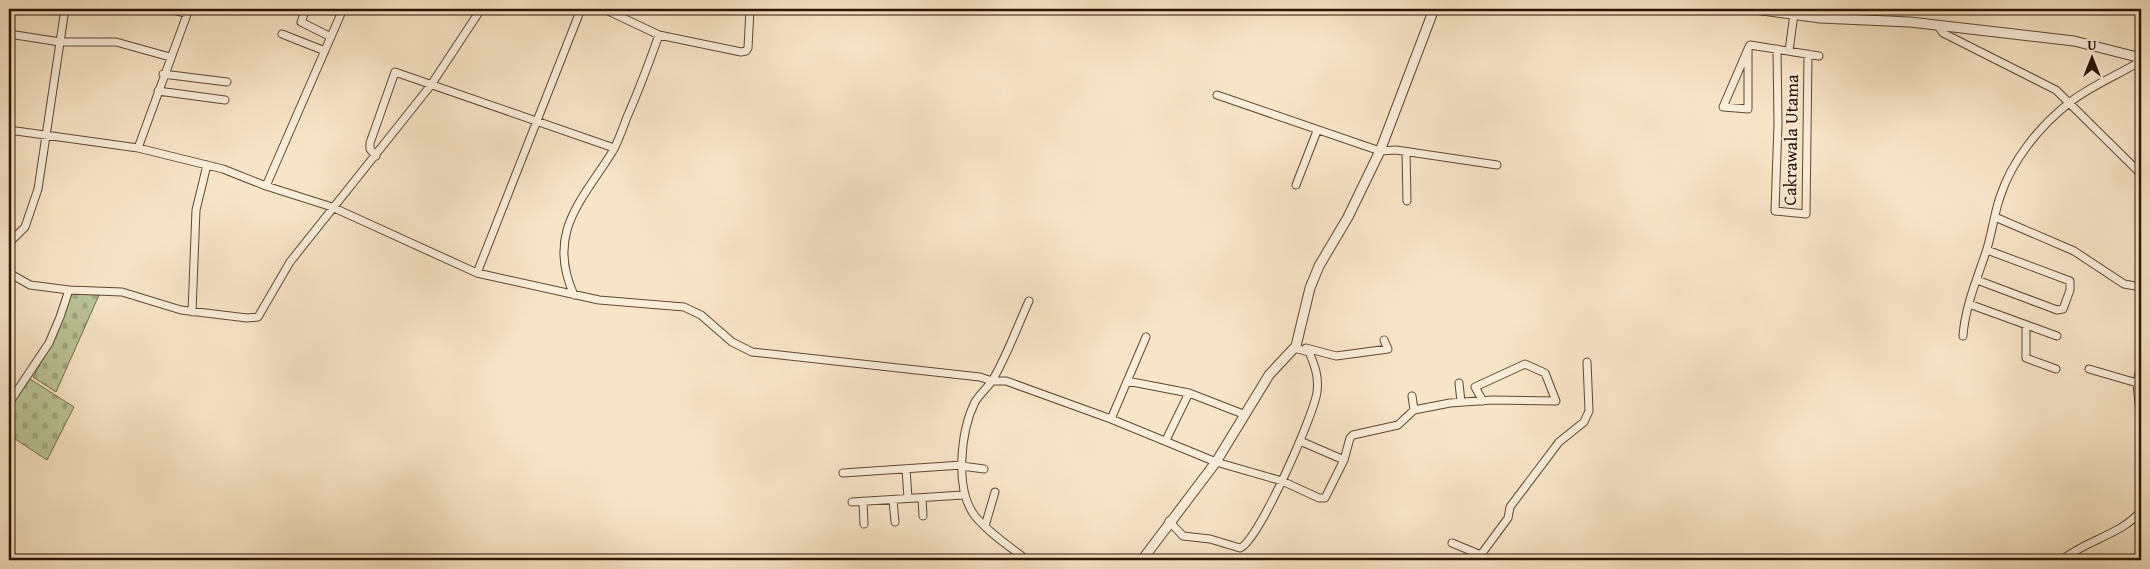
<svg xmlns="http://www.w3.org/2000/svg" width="2150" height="569" font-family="'Gentium Book Plus',serif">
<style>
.cemetery{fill:url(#cemetery-stones);stroke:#726c4c}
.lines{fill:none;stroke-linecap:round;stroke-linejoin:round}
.minor-casing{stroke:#5e4832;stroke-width:9}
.tertiary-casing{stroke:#5e4832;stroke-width:11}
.minor{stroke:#faeedb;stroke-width:7}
.tertiary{stroke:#faeedb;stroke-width:9}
.labels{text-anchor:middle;stroke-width:4;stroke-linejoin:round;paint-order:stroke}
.street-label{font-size:18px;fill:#2b1300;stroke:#faeedb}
</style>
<defs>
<pattern id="cemetery-stones" width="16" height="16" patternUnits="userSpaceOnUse" patternTransform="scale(1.25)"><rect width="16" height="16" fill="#bac598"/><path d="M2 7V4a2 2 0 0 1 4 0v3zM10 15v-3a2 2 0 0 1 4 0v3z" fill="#a0a881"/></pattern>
</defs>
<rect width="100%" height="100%" fill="#f8e5c7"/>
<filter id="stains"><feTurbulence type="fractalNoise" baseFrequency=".004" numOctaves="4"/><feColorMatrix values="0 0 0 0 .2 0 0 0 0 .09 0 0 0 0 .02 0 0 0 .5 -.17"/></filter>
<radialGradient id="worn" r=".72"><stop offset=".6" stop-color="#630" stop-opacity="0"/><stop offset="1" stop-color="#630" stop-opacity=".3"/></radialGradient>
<path class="cemetery" d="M 71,292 L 99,295 L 56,392 L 33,377 L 51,345 Z
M 30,379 L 74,407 L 47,460 L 9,435 L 9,409 Z"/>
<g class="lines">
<g class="minor-casing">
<path id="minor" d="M 170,9 L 187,14
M 306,9 L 301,22 L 331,37
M 604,9 L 659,35 L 741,52 L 746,51 L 748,48 L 750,9
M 1938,26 L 1943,33 L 2056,90 L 2141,174
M 9,34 L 60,42 L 116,42 L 170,57
M 282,34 L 325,51
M 1748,49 L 1748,109 L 1723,107 L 1748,49 L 1750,45 L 1819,56
M 1777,49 L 1778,124 L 1775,211 L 1806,214 L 1808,54
M 1789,51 L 1794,14
M 163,74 L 227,82
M 158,91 L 225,100
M 9,95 L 10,93
M 1217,95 L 1380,151 L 1396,150 L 1497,165
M 9,130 L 138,148 L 223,169 L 266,186 L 332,207 L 477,273 L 599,300 L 684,307 L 701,315 L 732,342 L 752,352 L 980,377 L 992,381 L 1006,381 L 1111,419 L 1216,462 L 1282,481 L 1319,498 L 1325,498 L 1344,460 L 1300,441
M 138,148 L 189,9
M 1406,152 L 1407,201
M 376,156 L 370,149 L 370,143 L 395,72 L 614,148
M 1296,185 L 1317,131
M 266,186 L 343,9
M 1995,217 L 2074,251 L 2124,284 L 2141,287
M 9,243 L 25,227 L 38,189 L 65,9
M 9,273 L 30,285 L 69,290
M 477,273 L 581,9
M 1977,280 L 2057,310 L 2063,309 L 2070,290 L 2070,281 L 1987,250
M 574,295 C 545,231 584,199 614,149 C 619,139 623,128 627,117 C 639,90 649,63 659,35
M 1969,304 L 2057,336
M 192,312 L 196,210 L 207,165
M 2026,325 L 2026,358 L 2056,369
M 1963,336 C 1965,307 1977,279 1986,252 C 1992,234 1994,214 2000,197 C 2012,160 2039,127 2069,103 C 2090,86 2118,75 2141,61
M 1306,348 L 1336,356 L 1388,349 L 1384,340
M 2141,364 L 2137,383 L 2141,424
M 2089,369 L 2137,383
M 1127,381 L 1189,393 L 1243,414
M 1459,383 L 1461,402
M 1412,396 L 1414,410
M 9,403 L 49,343 L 60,317 L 69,290 L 122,292 L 181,310 L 247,318 L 258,317 L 290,262 L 431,85 L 481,9
M 1111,419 L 1146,337
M 1166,440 L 1189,393
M 1344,460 L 1350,438 L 1353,435 L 1398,425 L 1414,410 L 1450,403 L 1492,400 L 1556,401 L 1545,373 L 1525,364 L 1475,387 L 1483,401
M 962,466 L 984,469
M 906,469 L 908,498
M 843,473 L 962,465
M 922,498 L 923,516
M 893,500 L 895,522
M 863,501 L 864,524
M 852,502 L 963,495
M 1169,521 L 1183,536 L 1210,539 L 1240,548 C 1258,542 1314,415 1317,392 C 1319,377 1315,366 1309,352 L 1294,348
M 985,526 L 995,492
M 1452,543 L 1481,555
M 1027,560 C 1009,546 989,533 975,516 C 954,489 961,430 975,402 C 980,394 987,388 992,381 C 1007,356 1017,327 1029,301
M 1477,560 L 1508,518 L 1510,507 L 1559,442 L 1584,422 L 1589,411 L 1587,362
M 2062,560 C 2086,540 2121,535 2141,511"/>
</g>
<g class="tertiary-casing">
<path id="tertiary" d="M 1755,9 L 1820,18 L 1910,22 L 2074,41 L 2141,58
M 1142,560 L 1216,462 L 1269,375 L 1296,346 L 1310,288 L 1319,266 L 1348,217 L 1380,151 L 1434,9"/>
</g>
<use href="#minor" class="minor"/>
<use href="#tertiary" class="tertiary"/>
</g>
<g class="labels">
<g class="street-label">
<text transform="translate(1791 140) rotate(-89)" y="6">Cakrawala Utama</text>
</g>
</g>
<rect width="2150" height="569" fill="none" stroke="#f8e5c7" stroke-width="30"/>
<rect x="10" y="10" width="2130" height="549" fill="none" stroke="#2b1300" stroke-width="2.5"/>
<rect x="15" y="15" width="2120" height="539" fill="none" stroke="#2b1300"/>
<g transform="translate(2092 58)" stroke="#faeedb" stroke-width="4" paint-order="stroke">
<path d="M0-4L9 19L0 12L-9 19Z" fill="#2b1300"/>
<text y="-8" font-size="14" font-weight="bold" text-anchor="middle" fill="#2b1300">U</text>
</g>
<rect width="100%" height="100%" filter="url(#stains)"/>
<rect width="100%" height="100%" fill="url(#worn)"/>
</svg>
